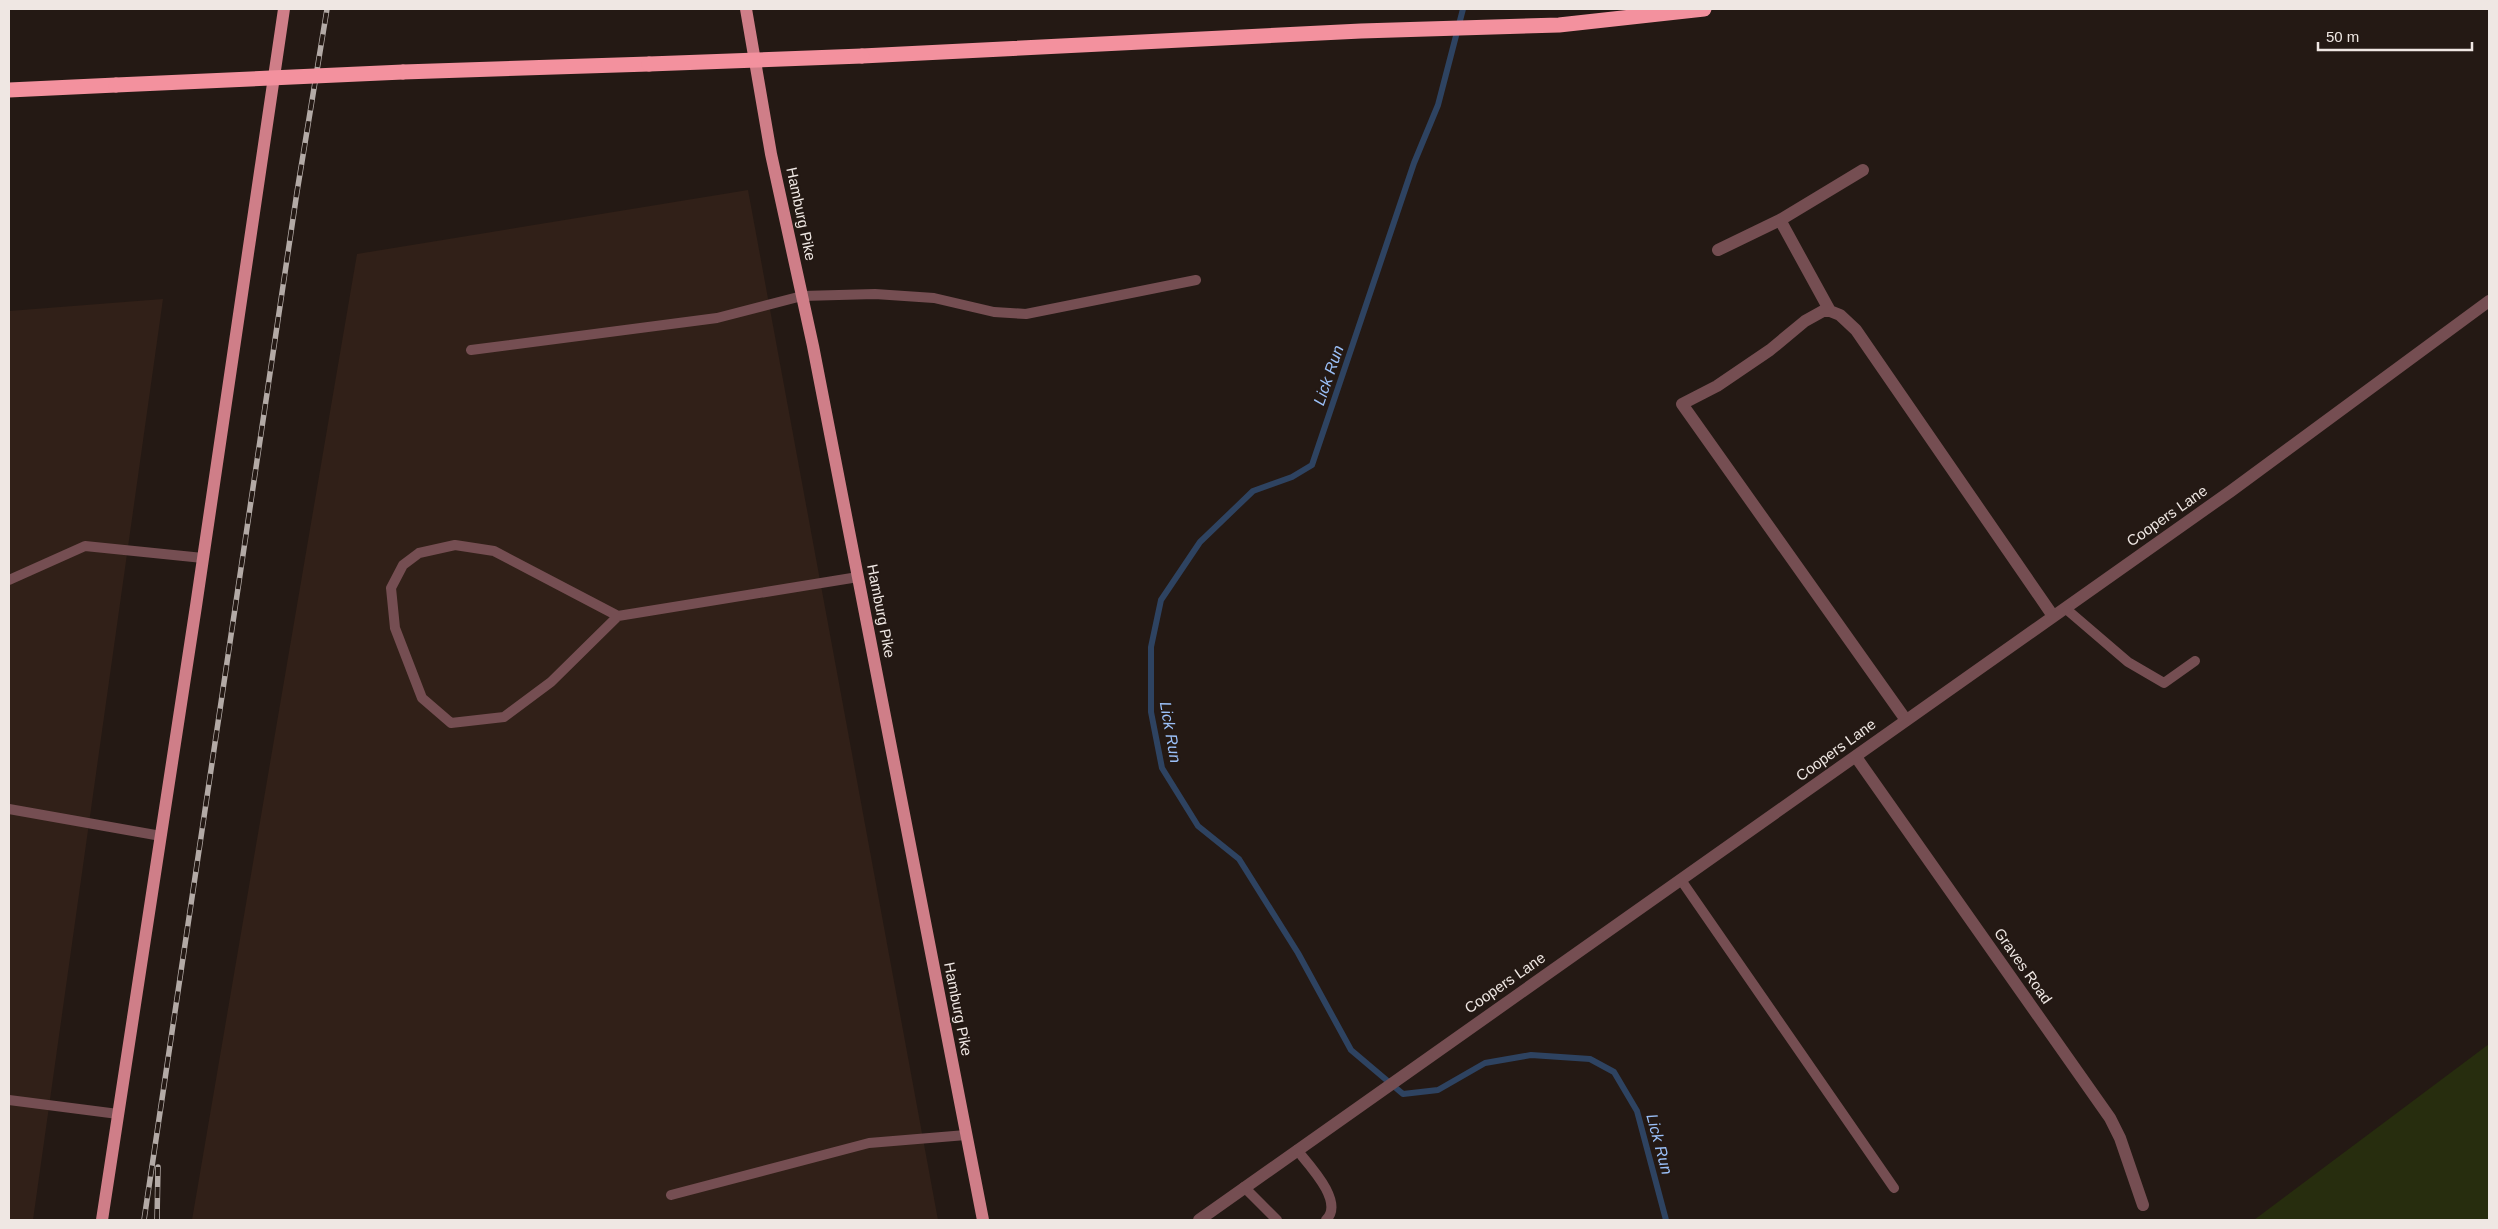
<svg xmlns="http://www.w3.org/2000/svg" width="2498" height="1229" font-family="Arial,sans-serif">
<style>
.built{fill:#312018}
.green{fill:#272d0e}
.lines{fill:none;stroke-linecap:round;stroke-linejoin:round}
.stream{stroke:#2e4361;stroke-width:6}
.service{stroke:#754e52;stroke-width:10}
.minor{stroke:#754e52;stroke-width:12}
.primary{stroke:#cf7e88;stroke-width:12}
.motorway{stroke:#f3919e;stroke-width:15}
.rail-casing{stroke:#b3aaa6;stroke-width:5.5}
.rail{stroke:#241914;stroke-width:4;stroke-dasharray:11;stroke-linecap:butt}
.motorway-bridge{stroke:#f3919e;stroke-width:15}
.labels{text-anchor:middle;stroke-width:4;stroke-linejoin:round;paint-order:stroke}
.street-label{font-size:15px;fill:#efe7e3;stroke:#241914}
.water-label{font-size:16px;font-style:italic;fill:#9bc0f8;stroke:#241914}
</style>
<rect width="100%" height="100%" fill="#241914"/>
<path class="built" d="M 748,190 L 938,1220 L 192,1220 L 357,254 Z
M 163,299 L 33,1220 L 9,1220 L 9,311 Z"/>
<path class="green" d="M 2489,1044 L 2489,1220 L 2254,1220 Z"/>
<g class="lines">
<path class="stream" d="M 1463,9 L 1438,105 L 1414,163 L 1312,465 L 1292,477 L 1253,491 L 1200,542 L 1161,600 L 1151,647 L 1151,712 L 1162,768 L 1198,826 L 1239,859 L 1298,953 L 1351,1050 L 1403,1094 L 1438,1090 L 1485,1063 L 1531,1055 L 1590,1059 L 1614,1072 L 1637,1111 L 1666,1220"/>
<path class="service" d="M 471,350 L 717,318 L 802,296 L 875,294 L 934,298 L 994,312 L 1026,314 L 1196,280
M 9,580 L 85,546 L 203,558
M 2065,608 L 2128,662 L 2164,683 L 2195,661
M 618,616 L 494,551 L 455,545 L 419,553 L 403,565 L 391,588 L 395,628 L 422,698 L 451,723 L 504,717 L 551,682 L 618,616 L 858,577
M 9,809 L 161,836
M 1681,880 L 1894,1188
M 9,1100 L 118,1114
M 1297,1150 C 1309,1165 1345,1202 1326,1220
M 1244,1187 L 1277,1220
M 671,1195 L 869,1143 L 966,1135"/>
<path class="minor" d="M 1780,220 L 1830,311 L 1840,315 L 1856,330 L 2053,616
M 1718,250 L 1780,220 L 1863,170
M 1830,311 L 1823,311 L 1805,321 L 1770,350 L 1717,386 L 1682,404 L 1906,720
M 1856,757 L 2110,1118 L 2120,1138 L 2143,1205
M 1199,1220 L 2231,491 L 2489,301"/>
<path class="primary" d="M 746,9 L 771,154 L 813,346 L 983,1220
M 102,1220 L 196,606 L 284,9"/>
<path class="motorway" d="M 862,56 L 1361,31 L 1559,25 L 1704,9
M 403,72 L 649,64
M 9,90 L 116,85"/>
<g class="rail-casing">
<path id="rail" d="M 144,1220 L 297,192 L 327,9
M 157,1220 L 158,1167"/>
</g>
<use href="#rail" class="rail"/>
<path class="motorway-bridge" d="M 649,64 L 862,56
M 116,85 L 403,72"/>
</g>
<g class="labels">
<g class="street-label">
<text transform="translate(801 214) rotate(78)" y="5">Hamburg Pike</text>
<text transform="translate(2167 516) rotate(-35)" y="5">Coopers Lane</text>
<text transform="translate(881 611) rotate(79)" y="5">Hamburg Pike</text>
<text transform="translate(1836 750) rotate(-36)" y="5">Coopers Lane</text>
<text transform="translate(2023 966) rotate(55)" y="5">Graves Road</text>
<text transform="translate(1505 983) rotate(-35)" y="5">Coopers Lane</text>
<text transform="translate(958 1009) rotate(79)" y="5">Hamburg Pike</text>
</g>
<g class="water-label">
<text transform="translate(1328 375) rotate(-71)" y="6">Lick Run</text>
<text transform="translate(1171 732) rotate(80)" y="6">Lick Run</text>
<text transform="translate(1660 1144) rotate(75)" y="6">Lick Run</text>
</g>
</g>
<rect width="2498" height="1229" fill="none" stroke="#efe7e3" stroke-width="20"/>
<path d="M2318 42v8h154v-8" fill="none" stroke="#efe7e3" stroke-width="2.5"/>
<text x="2326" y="42" font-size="15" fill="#efe7e3" stroke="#241914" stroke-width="4" paint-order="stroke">50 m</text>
</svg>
